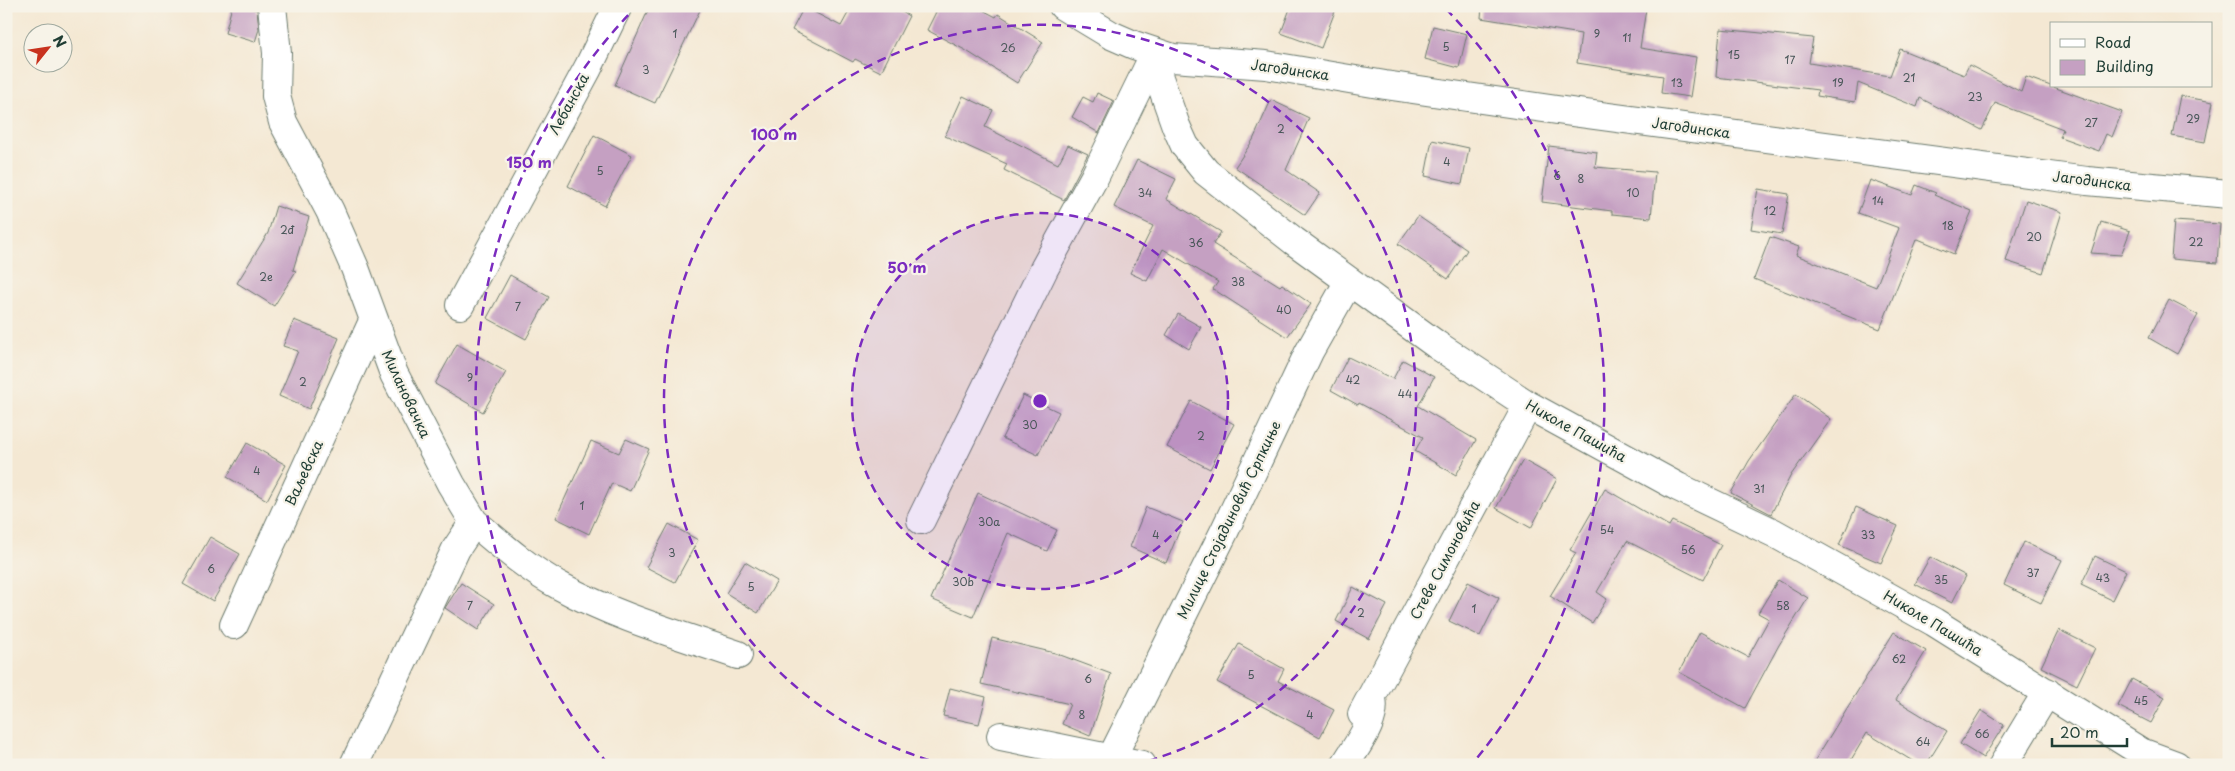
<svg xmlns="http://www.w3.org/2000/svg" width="2235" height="771" font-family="'Playpen Sans',sans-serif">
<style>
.building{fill:#c5a0c2}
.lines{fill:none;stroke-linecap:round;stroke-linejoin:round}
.minor-casing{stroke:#6a796c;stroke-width:30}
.minor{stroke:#fff;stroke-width:28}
.ring{fill:none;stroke:#7b2cbf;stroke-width:2.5;stroke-dasharray:9 6}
.labels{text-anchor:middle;stroke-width:4.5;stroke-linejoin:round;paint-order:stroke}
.number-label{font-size:11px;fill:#485658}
.street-label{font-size:14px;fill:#1f3d34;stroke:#f7f3e8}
.centre{fill:#7b2cbf;stroke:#f7f3e8;stroke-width:2.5}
.ring-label{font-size:15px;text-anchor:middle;font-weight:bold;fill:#7b2cbf;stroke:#f7f3e8;stroke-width:4.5;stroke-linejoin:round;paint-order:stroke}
</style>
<rect width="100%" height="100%" fill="#f7f3e8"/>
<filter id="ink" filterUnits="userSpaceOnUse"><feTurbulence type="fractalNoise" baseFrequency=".02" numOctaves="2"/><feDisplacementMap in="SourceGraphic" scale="10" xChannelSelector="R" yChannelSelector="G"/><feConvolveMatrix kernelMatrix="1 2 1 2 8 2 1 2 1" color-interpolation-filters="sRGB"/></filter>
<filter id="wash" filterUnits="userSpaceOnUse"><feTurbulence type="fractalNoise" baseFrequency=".0096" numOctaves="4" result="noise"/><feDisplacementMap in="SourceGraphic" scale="20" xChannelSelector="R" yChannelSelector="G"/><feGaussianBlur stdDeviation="1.12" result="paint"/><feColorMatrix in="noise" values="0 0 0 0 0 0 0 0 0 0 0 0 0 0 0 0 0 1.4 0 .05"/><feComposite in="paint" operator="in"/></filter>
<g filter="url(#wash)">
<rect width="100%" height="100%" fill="#f4e8d3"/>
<g id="blocks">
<path class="building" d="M 232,6 L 244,6 L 257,10 L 259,29 L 255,42 L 225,33 Z
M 650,6 L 702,6 L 655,103 L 615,85 Z
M 852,6 L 891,6 L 909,16 L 881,72 L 855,59 L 853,62 L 792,30 L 804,7 L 841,26 Z
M 939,6 L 975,6 L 996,17 L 998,14 L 1043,42 L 1017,83 L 965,50 L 927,30 Z
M 1291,6 L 1337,6 L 1321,48 L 1281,33 Z
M 1482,6 L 1628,6 L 1646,9 L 1640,48 L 1696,57 L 1690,97 L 1661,93 L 1663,76 L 1577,63 L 1581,34 L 1481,18 Z
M 1433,26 L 1467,34 L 1459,68 L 1425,59 Z
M 1720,29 L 1813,38 L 1809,63 L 1890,76 L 1900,49 L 1964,75 L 1969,65 L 2021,92 L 2026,77 L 2122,112 L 2112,137 L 2106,134 L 2099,151 L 2060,137 L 2063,129 L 1995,103 L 1982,130 L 1920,98 L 1917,107 L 1858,83 L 1855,102 L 1817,96 L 1818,90 L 1716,77 Z
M 1097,93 L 1114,101 L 1099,133 L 1072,117 L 1083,97 L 1093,102 Z
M 963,96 L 993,110 L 985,127 L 1058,164 L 1068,145 L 1088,154 L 1064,200 L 1004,170 L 1007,164 L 945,136 Z
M 2180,96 L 2213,102 L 2205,142 L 2172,136 Z
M 1271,100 L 1309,118 L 1286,170 L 1320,193 L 1305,215 L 1235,167 L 1253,140 Z
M 594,135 L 632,155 L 605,206 L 568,186 Z
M 1432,140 L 1469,148 L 1462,184 L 1425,176 Z
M 1549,146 L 1597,152 L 1595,167 L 1655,172 L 1651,218 L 1612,214 L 1612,211 L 1542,202 Z
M 1137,160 L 1176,179 L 1166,199 L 1221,232 L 1213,244 L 1280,286 L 1282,284 L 1311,304 L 1287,337 L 1213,289 L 1218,282 L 1163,249 L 1147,281 L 1130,273 L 1153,226 L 1114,207 Z
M 1870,180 L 1912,195 L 1916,185 L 1936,193 L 1934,195 L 1972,211 L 1954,254 L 1918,239 L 1916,240 L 1880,329 L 1754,279 L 1770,237 L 1799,247 L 1796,255 L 1876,287 L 1899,228 L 1858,213 Z
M 1758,189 L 1789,194 L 1782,234 L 1751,229 Z
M 2026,200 L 2062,212 L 2043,273 L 2006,261 Z
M 276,206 L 309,217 L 293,270 L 296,271 L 274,306 L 237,283 L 268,233 Z
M 1418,216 L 1467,250 L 1448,279 L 1398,244 Z
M 2174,221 L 2220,224 L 2217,263 L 2171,259 Z
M 2101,222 L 2130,231 L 2121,255 L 2091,253 Z
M 510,275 L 549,297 L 526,339 L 487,318 Z
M 2169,300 L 2198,315 L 2177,354 L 2149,338 Z
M 1178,314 L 1201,327 L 1189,349 L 1166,335 Z
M 294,320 L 339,338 L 309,409 L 279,396 L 298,351 L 283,346 Z
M 457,344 L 506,372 L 483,412 L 435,384 Z
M 1348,357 L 1393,379 L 1403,360 L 1434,377 L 1418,406 L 1476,440 L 1456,475 L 1415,451 L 1423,437 L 1359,403 L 1358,405 L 1331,390 Z
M 1796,394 L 1831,419 L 1791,475 L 1771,514 L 1731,493 L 1749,461 Z
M 1023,395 L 1059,412 L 1038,455 L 1002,438 Z
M 1191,401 L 1234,424 L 1210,469 L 1167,447 Z
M 626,439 L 649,449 L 630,491 L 612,483 L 589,534 L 556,518 L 591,441 L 619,453 Z
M 247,443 L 286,465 L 267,500 L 227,477 Z
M 1523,460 L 1557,479 L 1531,528 L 1496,508 Z
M 1605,489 L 1669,526 L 1672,521 L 1721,545 L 1703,580 L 1627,541 L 1597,592 L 1607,599 L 1592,623 L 1550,596 L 1576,553 L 1570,550 Z
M 978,493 L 1057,530 L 1047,551 L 1008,533 L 973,617 L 931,599 Z
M 1146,507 L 1183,522 L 1166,563 L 1130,547 Z
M 1856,507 L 1898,526 L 1881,563 L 1839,545 Z
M 669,524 L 698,540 L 675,582 L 646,567 Z
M 210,537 L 240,554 L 213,601 L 183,584 Z
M 2024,542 L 2062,560 L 2041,603 L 2004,585 Z
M 2095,556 L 2126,571 L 2112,600 L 2081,585 Z
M 1930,557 L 1966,576 L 1952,603 L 1915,584 Z
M 745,562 L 777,581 L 758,613 L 726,593 Z
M 1778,580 L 1808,598 L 1779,645 L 1745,708 L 1679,672 L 1700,632 L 1748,657 L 1769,619 L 1758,613 Z
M 1468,582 L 1499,598 L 1480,636 L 1449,621 Z
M 461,583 L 494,604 L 478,630 L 445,608 Z
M 1353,587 L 1387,605 L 1369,639 L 1336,621 Z
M 2059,630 L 2095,648 L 2077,685 L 2041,667 Z
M 1894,632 L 1926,651 L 1896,700 L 1947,731 L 1926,765 L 1919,765 L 1867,733 L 1848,765 L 1812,765 Z
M 992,638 L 1055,653 L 1111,674 L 1090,736 L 1062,724 L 1070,704 L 981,684 Z
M 1239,644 L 1284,669 L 1278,681 L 1334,710 L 1320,737 L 1217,682 Z
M 2132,679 L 2165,697 L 2151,723 L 2118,706 Z
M 950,688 L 986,697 L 979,724 L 943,716 Z
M 1981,710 L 2004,725 L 1983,758 L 1960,744 Z"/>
</g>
</g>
<g filter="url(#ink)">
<use href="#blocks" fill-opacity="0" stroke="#6a796c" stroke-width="1"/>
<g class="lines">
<g class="minor-casing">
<path id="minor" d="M 272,6 L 277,53 L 276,96 L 283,122 L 330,211 L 355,268 L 394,374 L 451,484 L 474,522 L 456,549 L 354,765
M 1063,6 L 1111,35 L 1134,45 L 1173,58 L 1266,65 L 1385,85 L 1564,111 L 2087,181 L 2229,194
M 1155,53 L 1159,78 L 1176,126 L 1185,146 L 1206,172 L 1294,241 L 1437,345 L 1528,405 L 1678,487 L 1774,533 L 1934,622 L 2141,752 L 2176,765
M 460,305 L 588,68 L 618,6
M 921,520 L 1044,269 L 1095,176 L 1155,53
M 474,522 C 501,545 528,569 560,586 C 616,617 677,634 738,655
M 234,625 L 373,321
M 1362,714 L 1528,405
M 1001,736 L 1142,765
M 1111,759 L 1224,532 L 1309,352 L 1349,281
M 1345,765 C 1356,746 1377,721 1372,699
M 2003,765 L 2047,692"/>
</g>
<use href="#minor" class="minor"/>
</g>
</g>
<circle cx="1040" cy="401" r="188" fill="#7b2cbf" fill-opacity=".12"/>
<g class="ring">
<circle cx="1040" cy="401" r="188"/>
<path d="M943 764A376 376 0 1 1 1137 764"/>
<path d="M608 764A564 564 0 0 1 634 9M1446 9A564 564 0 0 1 1472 764"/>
</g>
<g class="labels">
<g class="number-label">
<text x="675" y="38">1</text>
<text x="1597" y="38">9</text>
<text x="1627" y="42">11</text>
<text x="1446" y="51">5</text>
<text x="1008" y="52">26</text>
<text x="1734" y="59">15</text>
<text x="1790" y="64">17</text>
<text x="646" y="74">3</text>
<text x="1909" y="82">21</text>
<text x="1677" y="87">13</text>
<text x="1838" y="87">19</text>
<text x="1975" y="101">23</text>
<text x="2193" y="123">29</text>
<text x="2091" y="127">27</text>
<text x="1281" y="133">2</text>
<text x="1447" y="166">4</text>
<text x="600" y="175">5</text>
<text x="1557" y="180">6</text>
<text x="1581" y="183">8</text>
<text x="1145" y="197">34</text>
<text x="1633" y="197">10</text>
<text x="1878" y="205">14</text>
<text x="1770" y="215">12</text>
<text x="1948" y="230">18</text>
<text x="287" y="234">2đ</text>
<text x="2034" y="241">20</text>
<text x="2196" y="246">22</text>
<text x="1196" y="247">36</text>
<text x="266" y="281">2e</text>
<text x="1238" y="286">38</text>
<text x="518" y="311">7</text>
<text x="1284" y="314">40</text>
<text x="470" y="382">9</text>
<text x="1353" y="384">42</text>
<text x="303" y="386">2</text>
<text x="1405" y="398">44</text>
<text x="1030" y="429">30</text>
<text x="1201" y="440">2</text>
<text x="257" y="475">4</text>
<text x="1759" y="493">31</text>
<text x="582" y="510">1</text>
<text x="989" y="526">30a</text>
<text x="1607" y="534">54</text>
<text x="1156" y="539">4</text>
<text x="1868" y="539">33</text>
<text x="1688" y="554">56</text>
<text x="672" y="557">3</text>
<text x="211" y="573">6</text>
<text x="2033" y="577">37</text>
<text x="2103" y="582">43</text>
<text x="1941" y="584">35</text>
<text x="963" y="586">30b</text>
<text x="751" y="591">5</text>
<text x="470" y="610">7</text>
<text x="1783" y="610">58</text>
<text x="1474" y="613">1</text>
<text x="1361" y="617">2</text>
<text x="1899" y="663">62</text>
<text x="1251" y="679">5</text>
<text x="1088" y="683">6</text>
<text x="2141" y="705">45</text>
<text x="1082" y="719">8</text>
<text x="1310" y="719">4</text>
<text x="1982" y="738">66</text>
<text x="1923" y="746">64</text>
</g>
<g class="street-label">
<text transform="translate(1290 70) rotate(8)" y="5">Јагодинска</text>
<text transform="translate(569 104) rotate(-61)" y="5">Лебанска</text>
<text transform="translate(1691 128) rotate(8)" y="5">Јагодинска</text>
<text transform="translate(2092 181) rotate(7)" y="5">Јагодинска</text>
<text transform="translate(406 394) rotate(65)" y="5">Милановачка</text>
<text transform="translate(1576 431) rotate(29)" y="5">Николе Пашића</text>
<text transform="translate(304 473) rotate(-65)" y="5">Ваљевска</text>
<text transform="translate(1229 520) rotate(-64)" y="5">Милице Стојадиновић Српкиње</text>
<text transform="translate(1445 560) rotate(-62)" y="5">Стеве Симоновића</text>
<text transform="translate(1933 623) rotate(31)" y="5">Николе Пашића</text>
</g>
</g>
<circle cx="1040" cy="401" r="8" class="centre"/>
<g class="ring-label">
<text x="774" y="140">100 m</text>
<text x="529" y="168">150 m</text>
<text x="907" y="273">50 m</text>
</g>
<rect width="2235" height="771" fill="none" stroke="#f7f3e8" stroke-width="25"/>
<rect x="2050" y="22" width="162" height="65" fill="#f7f3e8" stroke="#a1aaa0"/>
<rect x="2060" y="39" width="25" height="8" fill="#ffffff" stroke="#a1aaa0"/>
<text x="2095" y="48" font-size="15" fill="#1f3d34">Road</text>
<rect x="2060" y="60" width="25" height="15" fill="#c5a0c2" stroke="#a1aaa0"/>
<text x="2095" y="72" font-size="15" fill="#1f3d34">Building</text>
<g transform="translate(48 48) rotate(60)"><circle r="24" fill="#f7f3e8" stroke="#a1aaa0"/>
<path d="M0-4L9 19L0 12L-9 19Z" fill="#c8321e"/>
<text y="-8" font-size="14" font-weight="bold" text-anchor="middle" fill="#1f3d34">N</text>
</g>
<path d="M2052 738v8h75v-8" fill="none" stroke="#1f3d34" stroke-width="2.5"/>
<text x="2060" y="738" font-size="15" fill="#1f3d34" stroke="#f7f3e8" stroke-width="4" paint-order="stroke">20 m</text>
</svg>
